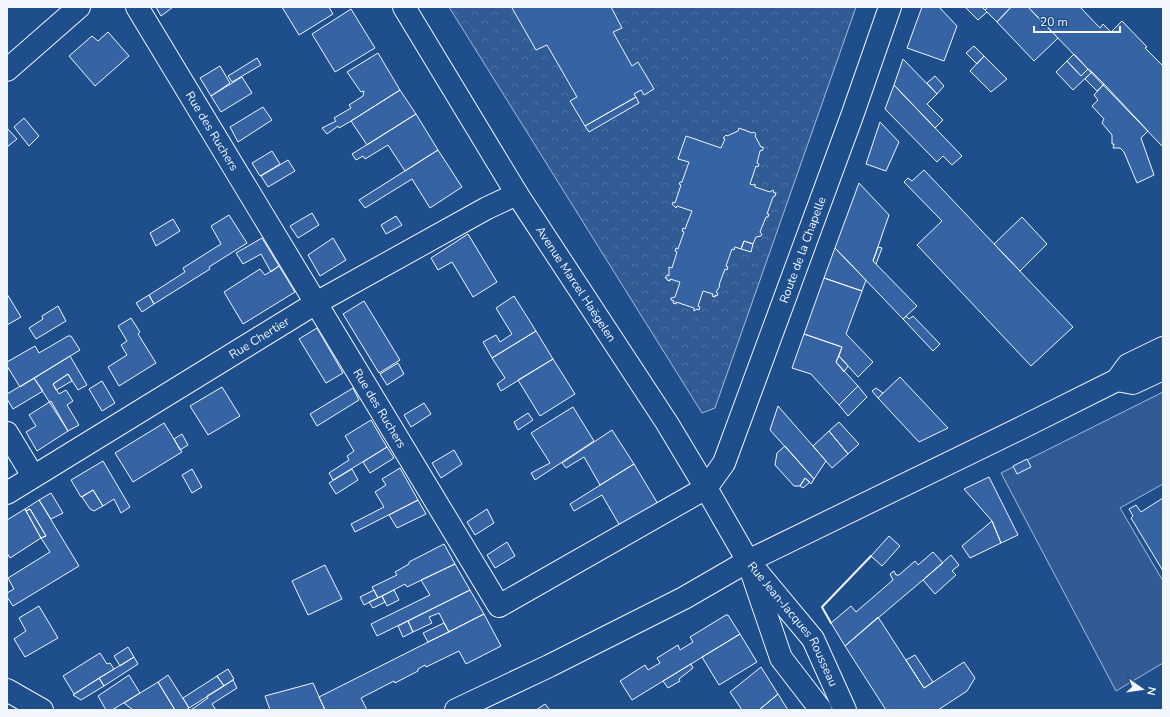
<svg xmlns="http://www.w3.org/2000/svg" width="1170" height="717" font-family="'Nunito Sans',sans-serif">
<style>
.park{fill:url(#park-crowns);stroke:#a8bbd7}
.pitch{fill:#305b95;stroke:#a8bbd7}
.building{fill:#3563a3;stroke:#f2f6ff}
.lines{fill:none;stroke-linecap:round;stroke-linejoin:round}
.minor-casing{stroke:#f2f6ff;stroke-width:24}
.secondary-casing{stroke:#f2f6ff;stroke-width:24}
.primary-casing{stroke:#f2f6ff;stroke-width:24}
.minor{stroke:#1f4e8c;stroke-width:22}
.secondary{stroke:#1f4e8c;stroke-width:22}
.primary{stroke:#1f4e8c;stroke-width:22}
.wall{stroke:#f2f6ff;stroke-width:2}
.labels{text-anchor:middle;stroke-width:3;stroke-linejoin:round;paint-order:stroke}
.street-label{font-size:12px;fill:#f2f6ff;stroke:#1f4e8c}
</style>
<defs>
<pattern id="park-crowns" width="20" height="18" patternUnits="userSpaceOnUse"><rect width="20" height="18" fill="#305b95"/><path d="M2 6a3 3 0 1 1 6 0M12 15a3 3 0 1 1 6 0" fill="none" stroke="#4e73a5"/></pattern>
</defs>
<rect width="100%" height="100%" fill="#1f4e8c"/>
<path class="park" d="M 449,7 L 856,7 L 715,408 L 702,413 Z"/>
<path class="pitch" d="M 1163,392 L 1163,484 L 1120,508 L 1163,581 L 1163,663 L 1116,691 L 1001,473 Z"/>
<path class="building" d="M 156,7 L 173,7 L 161,16 Z
M 282,7 L 329,7 L 333,14 L 299,35 Z
M 514,7 L 611,7 L 622,28 L 613,32 L 632,66 L 638,62 L 654,89 L 644,95 L 641,90 L 634,94 L 636,97 L 585,126 L 570,101 L 577,97 L 547,45 L 536,50 L 512,8 Z
M 922,7 L 939,7 L 957,26 L 944,61 L 907,48 Z
M 965,7 L 982,7 L 987,12 L 978,20 Z
M 988,7 L 1011,7 L 997,22 L 985,10 Z
M 1011,7 L 1028,7 L 1058,38 L 1034,61 L 997,22 Z
M 1028,7 L 1080,7 L 1100,28 L 1103,24 L 1111,32 L 1122,21 L 1147,47 L 1145,48 L 1163,66 L 1163,147 Z
M 351,9 L 375,48 L 335,72 L 312,34 Z
M 108,32 L 129,56 L 95,86 L 69,56 L 92,36 L 98,41 Z
M 974,46 L 984,56 L 977,64 L 966,53 Z
M 378,53 L 400,90 L 351,121 L 339,128 L 338,126 L 327,134 L 322,128 L 336,121 L 334,118 L 351,108 L 349,105 L 363,96 L 364,91 L 361,92 L 347,72 Z
M 1074,54 L 1088,69 L 1081,76 L 1067,61 Z
M 984,56 L 1007,79 L 991,92 L 970,71 Z
M 257,58 L 261,65 L 232,82 L 228,76 Z
M 903,59 L 937,94 L 927,104 L 943,120 L 935,128 L 894,85 Z
M 1067,61 L 1081,76 L 1088,69 L 1092,72 L 1073,90 L 1056,72 Z
M 220,66 L 230,83 L 211,96 L 200,78 Z
M 1092,72 L 1104,84 L 1097,91 L 1085,79 Z
M 935,76 L 944,86 L 937,94 L 927,83 Z
M 242,77 L 252,93 L 221,112 L 211,96 Z
M 1104,84 L 1148,131 L 1141,138 L 1154,175 L 1137,183 L 1124,152 L 1120,148 L 1113,148 L 1114,144 L 1112,144 L 1112,135 L 1102,123 L 1104,119 L 1092,106 L 1098,100 L 1094,95 Z
M 894,85 L 962,156 L 952,165 L 943,156 L 937,162 L 885,109 Z
M 400,90 L 416,114 L 367,145 L 351,121 Z
M 636,97 L 639,103 L 589,132 L 585,126 Z
M 263,107 L 272,120 L 238,142 L 230,127 Z
M 416,114 L 438,150 L 405,171 L 388,145 L 365,159 L 363,156 L 356,160 L 352,154 Z
M 24,118 L 39,136 L 29,146 L 14,127 Z
M 880,122 L 899,142 L 886,171 L 866,164 Z
M 7,128 L 17,139 L 7,147 Z
M 739,128 L 752,133 L 754,132 L 756,134 L 755,136 L 761,147 L 763,147 L 763,150 L 760,151 L 757,163 L 759,164 L 758,167 L 756,166 L 750,184 L 753,185 L 755,184 L 755,187 L 770,192 L 773,190 L 774,193 L 776,193 L 775,196 L 773,197 L 767,214 L 769,214 L 768,217 L 766,217 L 760,232 L 762,234 L 761,236 L 756,237 L 753,244 L 744,241 L 741,249 L 735,247 L 734,250 L 732,249 L 726,266 L 728,267 L 727,270 L 725,269 L 719,285 L 720,286 L 716,292 L 718,293 L 717,296 L 715,295 L 715,297 L 712,296 L 713,294 L 703,291 L 698,306 L 700,307 L 699,310 L 697,309 L 694,311 L 694,308 L 676,302 L 676,304 L 673,303 L 674,301 L 671,300 L 671,298 L 675,297 L 680,282 L 670,279 L 670,281 L 667,280 L 667,278 L 665,278 L 667,275 L 669,276 L 669,267 L 672,268 L 677,252 L 675,251 L 676,248 L 678,249 L 684,232 L 682,231 L 683,228 L 685,229 L 692,211 L 677,206 L 676,208 L 672,204 L 673,202 L 675,203 L 681,185 L 679,184 L 680,182 L 682,182 L 689,162 L 678,159 L 686,136 L 721,148 L 725,139 L 723,138 L 726,135 L 727,136 L 738,131 Z
M 438,150 L 462,187 L 430,208 L 412,179 L 365,208 L 359,200 Z
M 272,151 L 280,164 L 260,176 L 252,163 Z
M 288,160 L 295,171 L 268,187 L 261,176 Z
M 924,170 L 1073,327 L 1031,366 L 917,245 L 942,221 L 904,182 L 908,178 L 912,181 Z
M 859,183 L 889,215 L 873,261 L 917,306 L 903,319 L 835,248 Z
M 312,213 L 319,225 L 298,238 L 290,226 Z
M 229,215 L 247,243 L 209,267 L 210,269 L 154,304 L 149,295 L 185,272 L 183,268 L 221,244 L 211,226 Z
M 396,216 L 402,225 L 386,234 L 381,225 Z
M 1022,217 L 1047,244 L 1020,271 L 994,244 Z
M 173,219 L 180,231 L 156,246 L 150,233 Z
M 468,234 L 497,282 L 473,297 L 452,262 L 438,270 L 431,258 Z
M 262,238 L 279,266 L 271,272 L 261,254 L 243,264 L 236,253 Z
M 333,238 L 346,260 L 320,276 L 308,255 Z
M 744,241 L 753,244 L 751,252 L 741,249 Z
M 878,247 L 882,248 L 876,264 L 873,261 Z
M 835,248 L 866,280 L 862,291 L 824,278 Z
M 279,266 L 295,292 L 243,324 L 224,292 L 260,269 L 265,275 Z
M 824,278 L 862,291 L 846,334 L 873,362 L 858,377 L 839,356 L 842,347 L 804,334 Z
M 7,294 L 21,317 L 7,325 Z
M 149,295 L 154,304 L 142,312 L 136,303 Z
M 514,296 L 536,331 L 492,358 L 483,342 L 496,335 L 500,342 L 512,334 L 496,308 Z
M 364,301 L 400,360 L 379,373 L 343,314 Z
M 58,306 L 66,321 L 36,339 L 29,328 L 43,319 L 42,316 Z
M 906,316 L 909,319 L 913,316 L 940,344 L 933,351 L 903,319 Z
M 131,318 L 140,332 L 138,334 L 156,363 L 119,386 L 108,367 L 127,355 L 121,345 L 127,341 L 118,326 Z
M 317,328 L 343,373 L 326,383 L 299,339 Z
M 536,331 L 553,359 L 501,391 L 497,384 L 505,378 L 492,358 Z
M 804,334 L 842,347 L 836,362 L 858,386 L 839,405 L 811,374 L 792,368 Z
M 68,336 L 71,336 L 80,350 L 20,387 L 7,366 L 7,362 L 35,346 L 39,353 Z
M 70,356 L 87,385 L 78,390 L 68,374 L 53,384 L 59,394 L 66,390 L 73,401 L 67,405 L 79,425 L 68,431 L 34,378 Z
M 839,356 L 848,366 L 844,372 L 836,362 Z
M 553,359 L 575,394 L 540,416 L 518,380 Z
M 398,363 L 404,374 L 387,385 L 380,374 Z
M 68,374 L 72,381 L 56,390 L 53,384 Z
M 900,377 L 948,428 L 919,442 L 878,398 Z
M 34,378 L 43,391 L 13,409 L 7,399 L 7,394 Z
M 102,381 L 115,403 L 102,411 L 89,389 Z
M 858,386 L 867,397 L 848,416 L 839,405 Z
M 222,387 L 240,416 L 208,435 L 190,406 Z
M 353,388 L 359,400 L 317,426 L 310,414 Z
M 876,388 L 883,393 L 878,398 L 872,391 Z
M 51,401 L 68,431 L 37,451 L 26,432 L 36,426 L 29,415 Z
M 424,403 L 431,414 L 411,427 L 404,415 Z
M 778,406 L 826,461 L 814,479 L 770,430 Z
M 573,407 L 594,441 L 535,480 L 531,473 L 550,463 L 531,433 Z
M 528,413 L 533,420 L 518,430 L 514,422 Z
M 371,420 L 387,447 L 333,480 L 329,473 L 349,460 L 347,456 L 354,451 L 345,436 Z
M 839,422 L 859,444 L 848,454 L 829,431 Z
M 164,423 L 182,452 L 133,482 L 115,453 Z
M 612,430 L 634,464 L 600,485 L 584,457 L 566,468 L 562,463 Z
M 829,431 L 848,454 L 832,468 L 813,446 Z
M 182,434 L 188,445 L 180,450 L 174,439 Z
M 785,446 L 814,479 L 811,484 L 805,478 L 800,486 L 794,486 L 775,465 L 777,453 Z
M 387,447 L 394,458 L 370,473 L 363,462 Z
M 454,450 L 462,464 L 441,478 L 432,463 Z
M 1027,459 L 1031,467 L 1017,474 L 1013,466 Z
M 103,461 L 130,507 L 121,513 L 114,499 L 103,506 L 93,490 L 81,497 L 71,480 Z
M 634,464 L 658,504 L 620,526 L 602,495 L 574,511 L 570,504 Z
M 400,468 L 418,500 L 355,532 L 351,524 L 384,507 L 375,492 L 386,485 L 382,479 Z
M 192,469 L 202,487 L 192,493 L 182,475 Z
M 352,469 L 358,480 L 336,494 L 329,483 Z
M 989,477 L 1018,535 L 1001,543 L 992,521 L 964,489 Z
M 805,478 L 810,482 L 803,488 L 800,486 Z
M 93,490 L 103,506 L 94,511 L 90,509 L 82,497 Z
M 51,493 L 63,513 L 51,519 L 39,500 Z
M 1163,498 L 1163,571 L 1131,518 L 1133,516 L 1129,509 L 1136,505 L 1141,512 Z
M 39,500 L 79,566 L 13,606 L 7,597 L 7,593 L 14,589 L 8,578 L 50,552 L 41,538 L 46,536 L 30,509 L 26,511 L 25,509 Z
M 418,500 L 426,514 L 397,528 L 389,515 Z
M 25,509 L 41,538 L 10,558 L 7,553 L 7,520 Z
M 30,509 L 46,536 L 41,538 L 26,511 Z
M 487,509 L 494,523 L 475,535 L 467,522 Z
M 992,521 L 1001,543 L 970,558 L 962,546 Z
M 889,536 L 900,546 L 882,566 L 871,556 Z
M 507,542 L 515,556 L 495,568 L 487,555 Z
M 444,544 L 455,564 L 407,587 L 405,584 L 378,598 L 372,587 L 397,575 L 395,572 L 409,564 L 409,562 Z
M 933,552 L 943,563 L 845,646 L 831,623 L 851,606 L 856,612 L 893,580 L 890,574 L 894,571 L 896,575 L 899,575 L 915,561 L 918,565 Z
M 951,555 L 959,565 L 952,571 L 956,575 L 935,594 L 923,580 Z
M 455,564 L 470,590 L 377,636 L 371,624 L 430,595 L 421,580 Z
M 325,565 L 342,599 L 308,615 L 292,581 Z
M 374,590 L 378,598 L 364,605 L 360,597 Z
M 394,590 L 399,600 L 387,606 L 382,596 Z
M 470,590 L 484,614 L 449,632 L 439,613 L 429,617 L 432,623 L 413,632 L 408,621 Z
M 382,596 L 385,602 L 373,608 L 369,602 Z
M 39,606 L 58,638 L 25,657 L 14,639 L 26,631 L 19,618 Z
M 484,614 L 501,646 L 466,664 L 459,651 L 426,667 L 425,665 L 418,669 L 418,671 L 395,683 L 394,681 L 361,698 L 367,710 L 325,710 L 319,697 Z
M 726,615 L 728,615 L 740,634 L 632,700 L 620,681 L 645,665 L 648,670 L 660,663 L 657,658 L 678,645 L 680,650 L 693,642 L 690,637 Z
M 878,617 L 924,688 L 964,662 L 975,678 L 967,691 L 938,710 L 886,710 L 845,646 Z
M 408,621 L 413,632 L 403,637 L 398,626 Z
M 444,623 L 449,632 L 428,642 L 423,633 Z
M 740,634 L 757,662 L 719,685 L 702,657 Z
M 128,647 L 134,657 L 120,666 L 114,656 Z
M 100,653 L 107,664 L 110,663 L 114,669 L 74,694 L 63,676 Z
M 915,655 L 933,682 L 924,688 L 906,660 Z
M 134,657 L 138,664 L 104,686 L 99,678 Z
M 691,664 L 693,668 L 679,679 L 680,681 L 668,688 L 663,681 Z
M 761,667 L 778,694 L 759,710 L 742,710 L 730,692 Z
M 228,669 L 234,679 L 224,686 L 217,676 Z
M 129,675 L 140,693 L 112,710 L 106,710 L 98,696 Z
M 168,675 L 189,708 L 186,710 L 175,710 L 158,682 Z
M 217,676 L 224,686 L 189,708 L 183,698 Z
M 99,678 L 104,686 L 81,700 L 73,695 Z
M 233,680 L 237,688 L 212,704 L 216,710 L 191,710 L 208,698 L 207,696 Z
M 158,682 L 175,710 L 133,710 L 124,703 Z
M 313,683 L 325,710 L 270,710 L 265,696 Z
M 778,694 L 788,710 L 759,710 Z
M 545,704 L 550,710 L 536,710 Z"/>
<g class="lines">
<g class="minor-casing">
<g id="minor">
<path id="s1" d="M 137,7 L 499,606 L 706,488"/>
<path d="M 7,70 L 79,7"/>
<path d="M 7,433 L 33,476"/>
<path id="s2" d="M 7,493 L 316,303 L 487,208 L 517,194"/>
<path d="M 7,690 L 42,710"/>
</g>
</g>
<g class="secondary-casing">
<g id="secondary">
<path id="s3" d="M 706,488 L 724,463 L 852,116 L 890,7"/>
<path id="s4" d="M 748,561 L 813,639 L 845,710"/>
<path d="M 752,573 L 781,658 L 821,710"/>
</g>
</g>
<g class="primary-casing">
<g id="primary">
<path id="s5" d="M 404,7 L 517,194 L 667,423 L 706,488 L 748,561"/>
<path d="M 1117,380 L 1133,383 L 1163,369"/>
<path d="M 456,710 L 549,666 L 684,598 L 748,561 L 1023,427 L 1117,380 L 1128,365 L 1163,348"/>
</g>
</g>
<use href="#minor" class="minor"/>
<use href="#secondary" class="secondary"/>
<use href="#primary" class="primary"/>
<path class="wall" d="M 831,623 L 822,607 L 871,556"/>
</g>
<g class="labels">
<g class="street-label">
<text dy="4" stroke="none"><textPath href="#s1" startOffset="145">Rue des Ruchers</textPath></text>
<text dy="4" stroke="none"><textPath href="#s3" startOffset="258">Route de la Chapelle</textPath></text>
<text dy="4" stroke="none"><textPath href="#s5" startOffset="326">Avenue Marcel Haëgelen</textPath></text>
<text dy="4" stroke="none"><textPath href="#s2" startOffset="296">Rue Chertier</textPath></text>
<text dy="4" stroke="none"><textPath href="#s1" startOffset="469">Rue des Ruchers</textPath></text>
<text dy="4" stroke="none"><textPath href="#s4" startOffset="78">Rue Jean-Jacques Rousseau</textPath></text>
</g>
</g>
<rect width="1170" height="717" fill="none" stroke="#f2f6ff" stroke-width="16"/>
<g transform="translate(1142 689) rotate(103)" stroke="#1f4e8c" stroke-width="3" paint-order="stroke">
<path d="M0-3L7 15L0 10L-7 15Z" fill="#f2f6ff"/>
<text y="-6" font-size="11" font-weight="bold" text-anchor="middle" fill="#f2f6ff">N</text>
</g>
<path d="M1034 26v6h86v-6" fill="none" stroke="#f2f6ff" stroke-width="2"/>
<text x="1040" y="26" font-size="12" fill="#f2f6ff" stroke="#1f4e8c" stroke-width="3" paint-order="stroke">20 m</text>
</svg>
